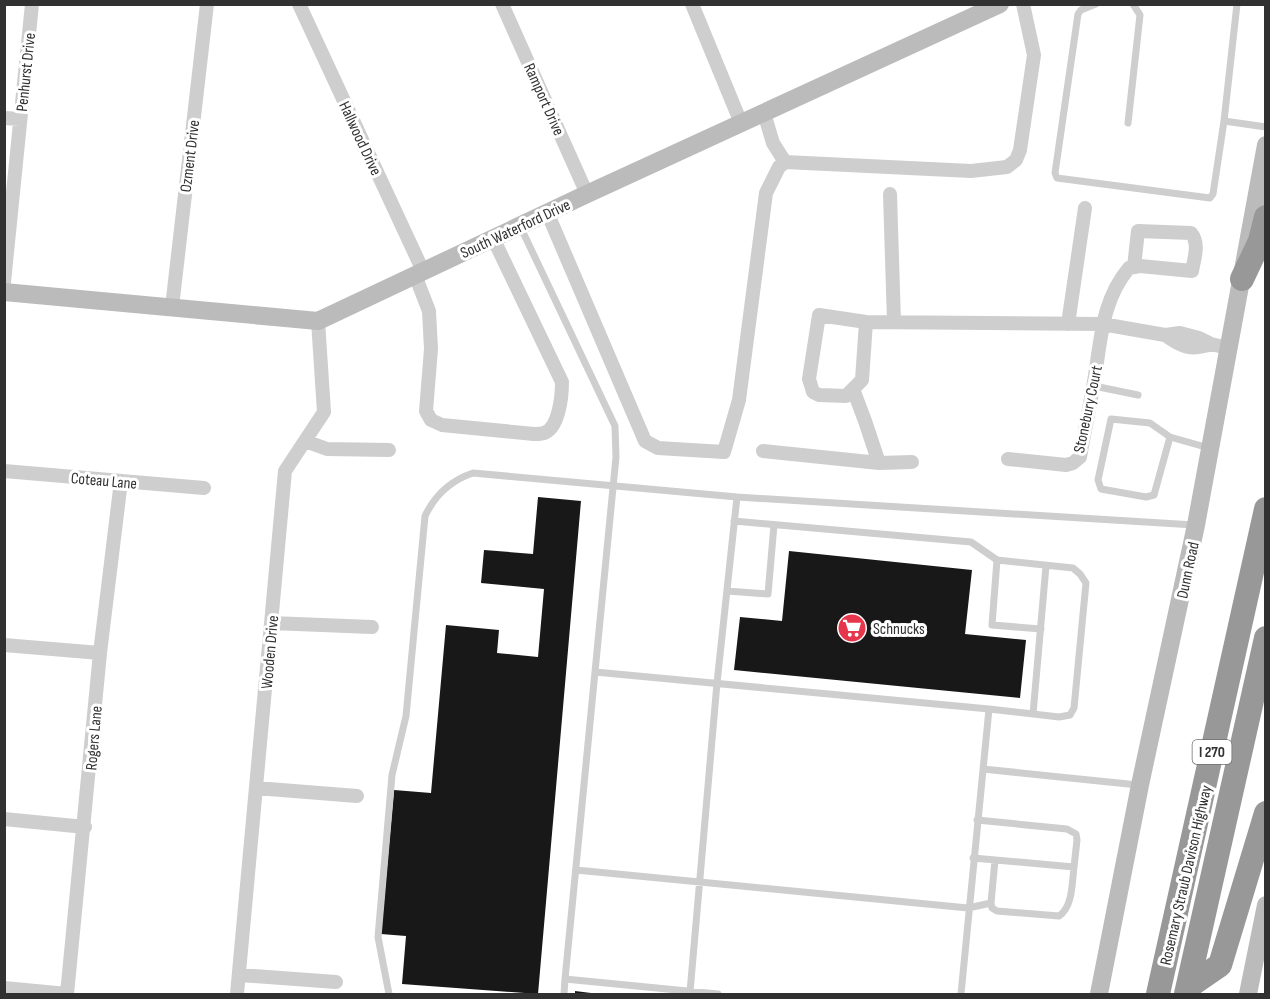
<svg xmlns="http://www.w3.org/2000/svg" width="1270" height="999" font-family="'Sofia Sans Condensed',sans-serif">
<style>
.building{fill:#181818}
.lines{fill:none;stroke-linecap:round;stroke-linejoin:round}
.lane{stroke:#cecece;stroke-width:7}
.street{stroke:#cecece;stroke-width:14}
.secondary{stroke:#bbb;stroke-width:18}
.highway{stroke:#989898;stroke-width:24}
.labels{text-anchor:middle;stroke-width:6;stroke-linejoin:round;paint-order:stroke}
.shield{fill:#fff;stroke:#6f6f6f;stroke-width:1.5}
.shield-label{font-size:15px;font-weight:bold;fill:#313131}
.street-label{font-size:16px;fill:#313131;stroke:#fff}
.poi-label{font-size:16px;fill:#313131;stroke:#fff;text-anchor:start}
</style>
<rect width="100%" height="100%" fill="#fff"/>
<path class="building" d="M 538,497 L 581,501 L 538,994 L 402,984 L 406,936 L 381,934 L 394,790 L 431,793 L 446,625 L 499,630 L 497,653 L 538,657 L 544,589 L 481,583 L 484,550 L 533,554 Z
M 789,551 L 972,570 L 965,634 L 1026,640 L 1020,698 L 734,670 L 740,617 L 782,621 Z
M 575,991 L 591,993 L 591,994 L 575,994 Z"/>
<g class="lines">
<path class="lane" d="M 1096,4 L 1081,10 L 1078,14 L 1055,173 L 1057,178 L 1210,198 L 1213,194 L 1224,121
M 1237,4 L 1224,121 L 1266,127
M 1128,123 L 1140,15 L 1133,4
M 521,228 L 615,426 L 616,457 L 565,979 L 718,994
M 1094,386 L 1138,395
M 1170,437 L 1154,495 L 1146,497 L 1101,489 L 1098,480 L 1111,419 L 1150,423 L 1170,437 L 1209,448
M 734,521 L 971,542 L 997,560 L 1073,568 L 1080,574 L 1086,583 L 1074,708 L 1070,715 L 1059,717 L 989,709
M 997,560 L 992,625 L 1041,629
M 727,591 L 768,594 L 774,525
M 595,672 L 989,709 L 961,994
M 1033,714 L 1046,566
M 983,769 L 1138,785
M 973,858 L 1074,867 L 1077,840 L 1076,834 L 1067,829 L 977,820
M 995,860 L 991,903 L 992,908 L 997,911 L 1059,916 C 1073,907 1072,882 1074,867
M 576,870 L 968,908 L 991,903
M 690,992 L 717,683 L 737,497
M 389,994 L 378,937 L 392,775 L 406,716 L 425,516 C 435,495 452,480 473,473 L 737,497 L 1194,525
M 564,994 L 565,979"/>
<path class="street" d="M 299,4 L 423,271
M 502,4 L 587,194
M 692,4 L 741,123
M 764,113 L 773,143 L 785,162 L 971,171 L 1007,167 L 1016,160 L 1020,150 L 1034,55 L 1023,4
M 4,118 L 20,119
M 890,194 L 894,322
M 547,212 L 645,441 L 658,448 L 724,452 L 739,400 L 766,193 L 779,167 L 785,162
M 415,275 L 429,311 L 431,349 L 426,411 L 431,420 L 442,425 L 534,434 C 538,434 541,434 544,433 C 559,428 562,396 562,382 L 493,238
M 4,282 L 32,4
M 172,307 L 207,4
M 819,315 L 866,322 L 862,380 L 846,396 L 819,395 L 813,392 L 809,379 Z
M 866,322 L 1102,324 L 1165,335 L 1180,333 L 1199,338 L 1211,344 L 1228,348
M 1068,324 L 1085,208
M 1165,335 C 1181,347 1192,351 1211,344
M 853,389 L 865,421 L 879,463
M 305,441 L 327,449 L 389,450
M 763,451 L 879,463 L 912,462
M 1008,459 L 1066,465 L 1073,463 L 1080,457 C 1084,434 1089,411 1093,387 C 1101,345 1100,302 1129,268 L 1140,266 L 1192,271 C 1194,259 1200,244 1191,233 L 1138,231 L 1134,267
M 4,471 L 204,488
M 271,623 L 372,627
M 4,645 L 100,653
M 256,788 L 357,796
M 4,819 L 85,827
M 239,975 L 336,982
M 4,988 L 67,994
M 67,994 L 100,653 L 121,481
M 237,994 L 285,471 L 324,412 L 318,321"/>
<path class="secondary" d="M 4,292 L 318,321 L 587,194 L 1000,4
M 1099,994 L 1140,785 L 1196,525 L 1266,145
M 1248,994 L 1266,905"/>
<path class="highway" d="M 1242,279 L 1260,241 L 1266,217
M 1188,987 L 1220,965 L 1266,813
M 1158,994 L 1266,509
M 1186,994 L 1266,638"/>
</g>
<defs>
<g id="supermarket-disc" transform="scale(1.5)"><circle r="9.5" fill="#e6364b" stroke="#fff"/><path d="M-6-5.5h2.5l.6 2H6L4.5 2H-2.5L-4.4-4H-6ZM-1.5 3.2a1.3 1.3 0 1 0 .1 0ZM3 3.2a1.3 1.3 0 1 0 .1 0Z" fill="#fff"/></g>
</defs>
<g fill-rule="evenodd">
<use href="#supermarket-disc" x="852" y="628"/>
</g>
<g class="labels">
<rect class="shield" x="1192.5" y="740" width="39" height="24" rx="4.5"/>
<g class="shield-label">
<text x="1212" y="757">I 270</text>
</g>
<g class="street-label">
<text transform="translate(25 72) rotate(-84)" y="6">Penhurst Drive</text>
<text transform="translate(545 99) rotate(66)" y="6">Ramport Drive</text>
<text transform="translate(361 138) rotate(65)" y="6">Hallwood Drive</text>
<text transform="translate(189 156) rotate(-83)" y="6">Ozment Drive</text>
<text transform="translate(515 228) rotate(-25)" y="6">South Waterford Drive</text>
<text transform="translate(1087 409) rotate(-78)" y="6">Stonebury Court</text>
<text transform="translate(104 480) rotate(5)" y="6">Coteau Lane</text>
<text transform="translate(1187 570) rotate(-78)" y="6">Dunn Road</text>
<text transform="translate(269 652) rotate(-85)" y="6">Wooden Drive</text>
<text transform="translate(93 738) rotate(-85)" y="6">Rogers Lane</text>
<text transform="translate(1185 875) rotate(-77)" y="6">Rosemary Straub Davison Highway</text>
</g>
<g class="poi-label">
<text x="873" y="634">Schnucks</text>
</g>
</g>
<rect width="1270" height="999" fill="none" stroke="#313131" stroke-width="12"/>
</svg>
